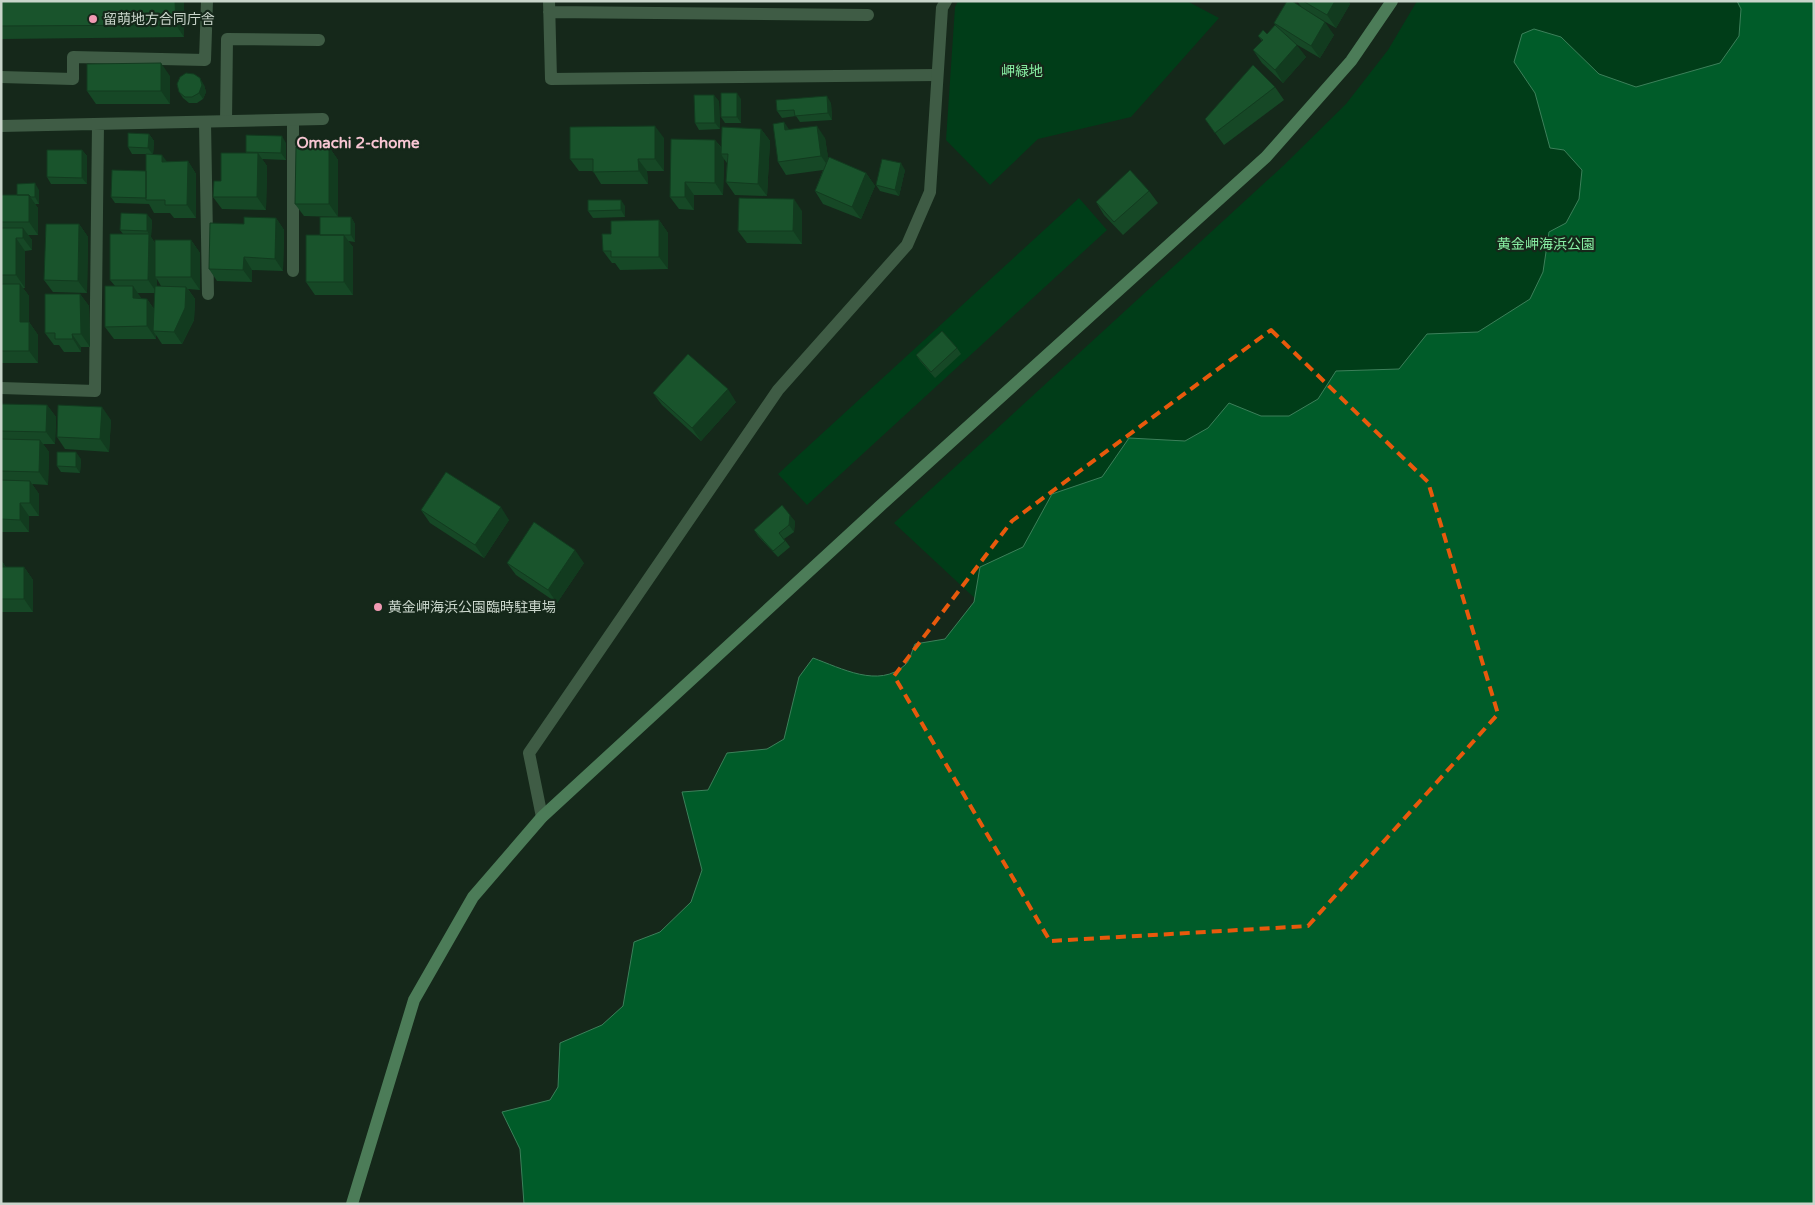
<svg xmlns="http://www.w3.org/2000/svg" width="1815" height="1205" font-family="'Varela Round','Noto Sans JP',sans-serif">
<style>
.green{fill:#003d18}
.water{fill:#005c29;stroke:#3c805a}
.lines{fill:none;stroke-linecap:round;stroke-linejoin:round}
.lane{stroke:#3f5c45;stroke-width:12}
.street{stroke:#3f5c45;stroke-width:12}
.secondary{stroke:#4c7c58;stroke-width:12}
.wall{fill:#164826;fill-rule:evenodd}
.shaded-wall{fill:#123b1f}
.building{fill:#19542c;stroke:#123b1f}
.marked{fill:none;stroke:#e8590c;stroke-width:4;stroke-dasharray:10 6;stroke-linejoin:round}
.poi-dot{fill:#f19ab3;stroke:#15281a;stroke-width:2}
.labels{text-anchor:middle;stroke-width:4.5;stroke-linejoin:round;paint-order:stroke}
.poi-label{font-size:14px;fill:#c9d5cb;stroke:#15281a;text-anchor:start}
.park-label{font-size:14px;fill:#88eea3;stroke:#15281a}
.neighbourhood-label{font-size:15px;font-weight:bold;fill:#f8c6d3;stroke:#15281a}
</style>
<rect width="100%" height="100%" fill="#15281a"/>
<path class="green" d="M 958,1 L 1187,1 L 1219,18 L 1131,117 L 1038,139 L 990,185 L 946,140 L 955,7 Z
M 1417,1 L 1814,1 L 1814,377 L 1067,684 L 894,523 L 1283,166 L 1346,104 L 1388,50 Z
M 1079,198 L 1107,230 L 807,505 L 778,474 Z"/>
<path class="water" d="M 1737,1 L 1814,1 L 1814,1204 L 524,1204 L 520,1149 L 502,1112 L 550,1100 L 558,1087 L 560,1043 L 602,1025 L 623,1006 L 634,942 L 660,932 L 691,902 L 702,870 L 682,792 L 708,790 L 727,753 L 767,749 L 784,739 L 799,677 L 813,658 C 841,668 879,689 905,665 C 910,661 912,650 915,644 L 945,639 L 974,602 L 980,567 L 1023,547 L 1052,494 L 1102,477 L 1129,438 L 1185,441 L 1208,428 L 1229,403 L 1261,416 L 1289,416 L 1318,399 L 1336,371 L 1399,369 L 1427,334 L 1478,332 L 1530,299 L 1543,272 L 1549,232 L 1566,223 L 1579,199 L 1582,170 L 1564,150 L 1550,148 L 1535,93 L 1514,62 L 1522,34 L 1534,29 L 1561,37 L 1599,74 L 1636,87 L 1720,63 L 1739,36 L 1741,9 Z"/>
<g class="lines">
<path class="lane" d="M 549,1 L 551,79 L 937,75
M 549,12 L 868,15
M 1,77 L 73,79 L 73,57 L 205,60 L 207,1
M 293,120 L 293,271
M 226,121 L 227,39 L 319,40"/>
<path class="street" d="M 205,122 L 208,294
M 1,126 L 323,119
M 1,388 L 95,391 L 98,124
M 542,817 L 529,753 L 778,390 L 907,245 L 930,192 L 942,8 L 946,1"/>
<path class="secondary" d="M 352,1204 L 414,1000 L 473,897 L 542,817 L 879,507 L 1266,157 L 1351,61 L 1392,1"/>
</g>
<path class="wall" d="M 1,1 L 184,1 L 184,37 L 1,39 Z
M 279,1 L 294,1 L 294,2 L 279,2 Z
M 1297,1 L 1348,1 L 1350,4 L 1336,28 L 1310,13 L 1334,35 L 1320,58 L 1294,43 L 1306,57 L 1283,83 L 1262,63 L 1253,50 L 1262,41 L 1258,36 L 1267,34 L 1276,26 L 1274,23 L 1302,8 Z
M 170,76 L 170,104 L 96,104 L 87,91 Z
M 204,85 L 206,92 L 203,99 L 197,103 L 189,103 L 183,98 L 179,92 Z
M 1275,87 L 1284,100 L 1224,145 L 1205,119 Z
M 741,99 L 741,123 L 725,123 L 721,117 Z
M 719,101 L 720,129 L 699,130 L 695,123 Z
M 831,103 L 832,120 L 800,122 L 796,116 L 782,118 L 777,111 Z
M 761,129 L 770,141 L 767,196 L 735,195 L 726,182 L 727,163 L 724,159 L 723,195 L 694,195 L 694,210 L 679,209 L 670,197 L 715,140 L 721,147 Z
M 789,129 L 825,138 L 828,158 L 866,173 L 875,186 L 861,219 L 823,204 L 815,191 L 823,170 L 786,175 L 778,162 Z
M 149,134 L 154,141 L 153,154 L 167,162 L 188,161 L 196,174 L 196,218 L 174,218 L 170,213 L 154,213 L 149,204 L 115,203 L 111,197 L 146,171 L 146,154 L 132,154 L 128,147 Z
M 664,138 L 664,171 L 647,171 L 648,184 L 601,184 L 593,171 L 579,171 L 570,159 Z
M 286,143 L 286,160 L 262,159 L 267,166 L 266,210 L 222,209 L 213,197 L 221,181 L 246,153 L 246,152 Z
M 329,147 L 338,160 L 338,217 L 304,216 L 295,204 Z
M 82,150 L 87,156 L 87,184 L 51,184 L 47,177 Z
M 905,170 L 899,196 L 880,191 L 876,185 Z
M 39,190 L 39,204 L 35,204 L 38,208 L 38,235 L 28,235 L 32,240 L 32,250 L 25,251 L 25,288 L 23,288 L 29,296 L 29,322 L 38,335 L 38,363 L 1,363 L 1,195 L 17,195 Z
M 1149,191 L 1158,203 L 1123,235 L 1104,215 L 1096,202 Z
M 625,206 L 625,217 L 593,218 L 588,211 Z
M 802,211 L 802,244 L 747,243 L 738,231 Z
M 351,217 L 355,224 L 355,242 L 348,241 L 353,247 L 353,295 L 315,295 L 306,282 L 320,235 Z
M 276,218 L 284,230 L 283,271 L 252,270 L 252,282 L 217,281 L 209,269 L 244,224 Z
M 152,220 L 151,237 L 155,243 L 191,240 L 200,253 L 200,290 L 188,289 L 195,299 L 194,320 L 182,344 L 162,344 L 156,335 L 156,339 L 114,339 L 105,327 L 115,286 L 110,280 L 123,234 L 120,230 ZM 157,279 L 161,286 L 157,286 ZM 137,293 L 155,293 L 154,309 L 147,299 L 141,299 Z
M 659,220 L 668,233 L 668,269 L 620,270 L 615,263 L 612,263 L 603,251 L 611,234 Z
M 79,224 L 88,237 L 87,293 L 53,292 L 44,280 Z
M 80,294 L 89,306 L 90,347 L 81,347 L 81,352 L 64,352 L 59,345 L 54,345 L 45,333 Z
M 957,348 L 961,354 L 935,378 L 920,361 L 916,355 Z
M 653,393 L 736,402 L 701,441 L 662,405 Z
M 1,404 L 47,405 L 56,417 L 55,444 L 43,444 L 49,452 L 48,485 L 32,484 L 39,494 L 39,516 L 29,516 L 29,532 L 1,532 Z
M 111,420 L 109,452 L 65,449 L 57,437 Z
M 81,459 L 80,473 L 61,472 L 57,466 Z
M 421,510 L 509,520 L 484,558 L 430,523 Z
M 795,521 L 794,532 L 784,539 L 790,547 L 778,557 L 758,536 L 754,530 Z
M 1,560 L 6,567 L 24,567 L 33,580 L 33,612 L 1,612 Z
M 507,563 L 584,563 L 557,603 L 516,575 Z"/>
<path class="shaded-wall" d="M 175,1 L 184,1 L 184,37 L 176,25 Z
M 1335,1 L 1348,1 L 1350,4 L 1336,28 L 1327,15 Z
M 1325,22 L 1334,35 L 1320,58 L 1311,46 Z
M 1297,45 L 1306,57 L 1283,83 L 1275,70 Z
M 161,63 L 170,76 L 170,104 L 161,91 Z
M 200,78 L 204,85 L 206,92 L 203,99 L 199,93 Z
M 737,93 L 741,99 L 741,123 L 737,117 Z
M 714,95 L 719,101 L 720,129 L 715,123 Z
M 827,96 L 831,103 L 832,120 L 828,113 Z
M 784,122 L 793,135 L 785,130 Z
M 655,126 L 664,138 L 664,171 L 655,159 Z
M 817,126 L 825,138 L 830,169 L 821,156 Z
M 761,129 L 770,141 L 767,196 L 758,184 Z
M 149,134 L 154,141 L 153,155 L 148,148 Z
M 282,136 L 286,143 L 286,160 L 281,153 Z
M 715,140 L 724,152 L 721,154 L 724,159 L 723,195 L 715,183 Z
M 329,147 L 338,160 L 338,217 L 329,204 Z
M 82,150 L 87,156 L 87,184 L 82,178 Z
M 258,153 L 267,166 L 266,210 L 257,197 Z
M 162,155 L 171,167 L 162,162 Z
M 638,159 L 647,171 L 648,184 L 639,171 Z
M 188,161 L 196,174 L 196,218 L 187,205 Z
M 901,163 L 905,170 L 899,196 L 895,190 Z
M 866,173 L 875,186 L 861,219 L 852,207 Z
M 685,182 L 694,195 L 694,210 L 685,197 Z
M 35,183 L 39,190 L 39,204 L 35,197 Z
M 29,195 L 38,208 L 38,235 L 29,222 Z
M 794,199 L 802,211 L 802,244 L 793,231 Z
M 621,200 L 625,206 L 625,217 L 621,210 Z
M 147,214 L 152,220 L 151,237 L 147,231 Z
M 351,217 L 355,224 L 355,242 L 351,235 Z
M 276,218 L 284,230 L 283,271 L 275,259 Z
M 659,220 L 668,233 L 668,269 L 659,257 Z
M 79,224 L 88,237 L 87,293 L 78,281 Z
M 23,228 L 32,240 L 32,250 L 23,238 Z
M 149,234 L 157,247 L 155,277 L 157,279 L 157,293 L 148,280 Z
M 344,235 L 353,247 L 353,295 L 344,282 Z
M 16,238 L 25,251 L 25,288 L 16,275 Z
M 191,240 L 200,253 L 200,290 L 191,277 Z
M 244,257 L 252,270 L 252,282 L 243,270 Z
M 20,284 L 29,296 L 29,335 L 20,322 Z
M 133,286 L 142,299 L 133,298 Z
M 186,287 L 195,299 L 194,320 L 182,344 L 174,332 Z
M 80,294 L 89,306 L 90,347 L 81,334 Z
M 147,299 L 155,311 L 153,331 L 156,335 L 156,339 L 147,326 Z
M 29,322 L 38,335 L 38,363 L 29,351 Z
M 72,334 L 81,347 L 81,352 L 73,339 Z
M 728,389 L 736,402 L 701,441 L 692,428 Z
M 47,405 L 56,417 L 55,444 L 46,432 Z
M 102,407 L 111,420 L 109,452 L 100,439 Z
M 40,440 L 49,452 L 48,485 L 39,472 Z
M 76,452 L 81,459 L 80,473 L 76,467 Z
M 30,481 L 39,494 L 39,516 L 30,503 Z
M 20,503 L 29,516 L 29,532 L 20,520 Z
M 501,507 L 509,520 L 484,558 L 475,545 Z
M 790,515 L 795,521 L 794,532 L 789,525 Z
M 575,550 L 584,563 L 557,603 L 548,590 Z
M 1,560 L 8,570 L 1,569 Z
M 24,567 L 33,580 L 33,612 L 24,599 Z"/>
<path class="building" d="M 1,1 L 175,1 L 176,25 L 1,26 Z
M 1287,1 L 1292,1 L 1325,22 L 1311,46 L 1274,23 Z
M 1303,1 L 1335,1 L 1327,15 Z
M 1275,25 L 1297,45 L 1275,70 L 1253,50 L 1263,40 L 1258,36 L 1263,30 L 1267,34 Z
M 161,63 L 161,91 L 87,91 L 87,64 Z
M 1253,65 L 1275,87 L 1215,133 L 1205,119 Z
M 186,73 L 194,74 L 200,78 L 202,85 L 199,93 L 192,97 L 185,97 L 179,92 L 177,84 L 180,77 Z
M 721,93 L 737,93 L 737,117 L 721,117 Z
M 694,95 L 714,95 L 715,123 L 695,123 Z
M 827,96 L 828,113 L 795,116 L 794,110 L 777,111 L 776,100 Z
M 784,122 L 785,130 L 817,126 L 821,156 L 778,162 L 773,124 Z
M 655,126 L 655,159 L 638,159 L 639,171 L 593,172 L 593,159 L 570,159 L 570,127 Z
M 722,127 L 761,129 L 758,184 L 726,182 L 728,154 L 721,154 Z
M 128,133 L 149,134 L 148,148 L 128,147 Z
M 246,135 L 282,136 L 281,153 L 246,152 Z
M 671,139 L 715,140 L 715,183 L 685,182 L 685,197 L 670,197 Z
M 296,147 L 329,147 L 329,204 L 295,204 Z
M 47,150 L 82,150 L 82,178 L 47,177 Z
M 221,153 L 258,153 L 257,197 L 213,197 L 214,181 L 221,181 Z
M 146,154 L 162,155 L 162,162 L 188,161 L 187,205 L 165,205 L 165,200 L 146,200 Z
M 829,157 L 866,173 L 852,207 L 815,191 Z
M 882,159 L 901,163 L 895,190 L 876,185 Z
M 112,170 L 146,171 L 146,198 L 111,197 Z
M 1130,170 L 1149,191 L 1114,222 L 1096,202 Z
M 35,183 L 35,197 L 31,197 L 29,195 L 17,195 L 17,184 Z
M 1,195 L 29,195 L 29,222 L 1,222 Z
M 739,198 L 794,199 L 793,231 L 738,231 Z
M 588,200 L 621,200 L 621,210 L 588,211 Z
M 121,213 L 147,214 L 147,231 L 120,230 Z
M 244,217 L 276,218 L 275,259 L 244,257 L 243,270 L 209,269 L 210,223 L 244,224 Z
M 320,217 L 351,217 L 351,235 L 320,235 Z
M 659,220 L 659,257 L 611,257 L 611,251 L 603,251 L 602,234 L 611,234 L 611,221 Z
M 46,224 L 79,224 L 78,281 L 44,280 Z
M 1,228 L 23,228 L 23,238 L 16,238 L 16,275 L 1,275 Z
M 110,234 L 149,234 L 148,280 L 110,280 Z
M 306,235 L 344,235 L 344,282 L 306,282 Z
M 155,240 L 191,240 L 191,277 L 155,277 Z
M 1,284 L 20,284 L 20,322 L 29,322 L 29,351 L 1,351 Z
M 105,286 L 133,286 L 133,298 L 147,299 L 147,326 L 105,327 Z
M 155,286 L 186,287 L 185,308 L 174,332 L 153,331 Z
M 45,294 L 80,294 L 81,334 L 72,334 L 73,339 L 55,339 L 55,333 L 45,333 Z
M 942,331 L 957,348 L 931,372 L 916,355 Z
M 688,354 L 728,389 L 692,428 L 653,393 Z
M 1,404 L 47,405 L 46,432 L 1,431 Z
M 58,405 L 102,407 L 100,439 L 57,437 Z
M 1,439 L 40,440 L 39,472 L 1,471 Z
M 57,452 L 76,452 L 76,467 L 57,466 Z
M 446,472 L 501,507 L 475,545 L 421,510 Z
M 1,480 L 30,481 L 30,503 L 20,503 L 20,520 L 1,519 Z
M 782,505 L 790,515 L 789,525 L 779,533 L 785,541 L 773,551 L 754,530 Z
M 534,522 L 575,550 L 548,590 L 507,563 Z
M 1,567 L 24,567 L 24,599 L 1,599 Z"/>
<path class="marked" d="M 1271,330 L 1428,482 L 1498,714 L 1308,926 L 1050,941 L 894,676 L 1012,521 Z"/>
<g class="poi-dot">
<circle cx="93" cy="19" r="5"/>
<circle cx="378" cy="607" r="5"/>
</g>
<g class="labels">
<g class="poi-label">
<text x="103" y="24">留萌地方合同庁舎</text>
<text x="388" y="612">黄金岬海浜公園臨時駐車場</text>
</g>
<g class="park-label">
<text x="1022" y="76">岬緑地</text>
<text x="1546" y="249">黄金岬海浜公園</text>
</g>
<g class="neighbourhood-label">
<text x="358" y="148">Omachi 2-chome</text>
</g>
</g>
<rect width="1815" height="1205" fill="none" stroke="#c9d5cb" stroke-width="5"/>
</svg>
